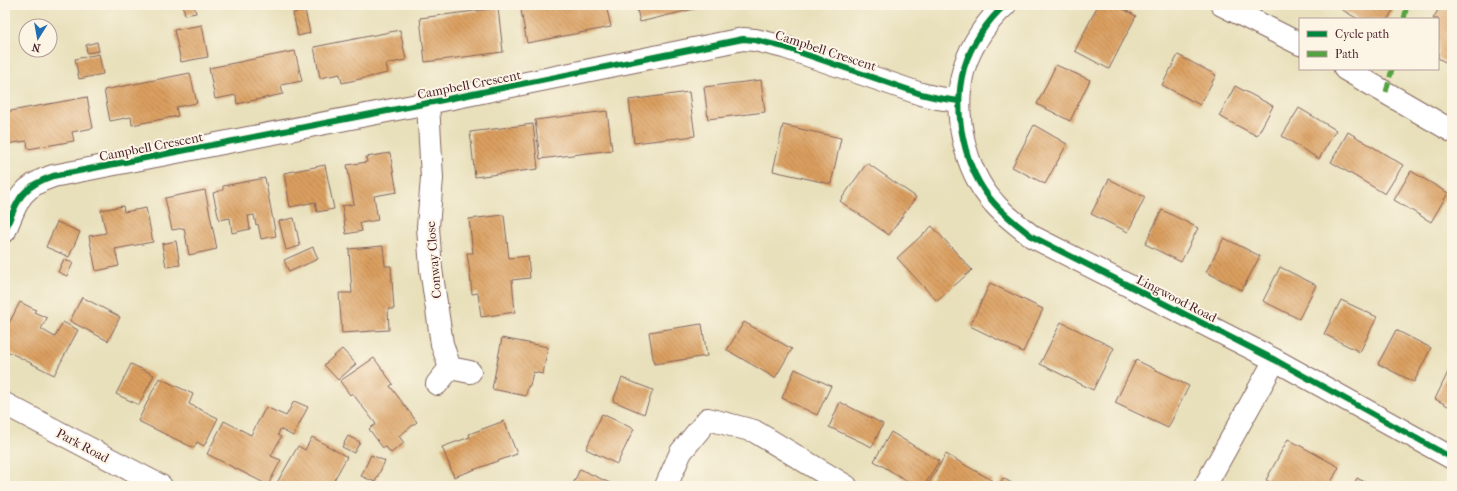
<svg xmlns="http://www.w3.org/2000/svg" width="1457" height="491" font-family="'IM FELL French Canon',serif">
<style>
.building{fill:url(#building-back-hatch)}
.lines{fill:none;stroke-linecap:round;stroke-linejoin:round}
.minor-casing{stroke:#81635d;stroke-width:24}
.tertiary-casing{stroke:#81635d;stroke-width:24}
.minor{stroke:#fff;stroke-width:22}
.tertiary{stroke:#fff;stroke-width:22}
.quiet{stroke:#56a243;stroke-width:5;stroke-dasharray:10 5;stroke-linecap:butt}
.cycleway-casing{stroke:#fcf5e5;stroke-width:8}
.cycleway{stroke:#00873e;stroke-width:6}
.labels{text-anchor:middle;stroke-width:4;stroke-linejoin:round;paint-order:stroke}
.street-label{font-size:13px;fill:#4a1f2b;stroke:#fcf5e5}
</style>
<defs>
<pattern id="building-back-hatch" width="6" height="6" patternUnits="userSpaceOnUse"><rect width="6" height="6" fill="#da9f5f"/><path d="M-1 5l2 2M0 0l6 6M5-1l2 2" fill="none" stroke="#b3814f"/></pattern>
</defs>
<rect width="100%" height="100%" fill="#fcf5e5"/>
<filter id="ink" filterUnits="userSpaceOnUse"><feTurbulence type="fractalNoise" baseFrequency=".025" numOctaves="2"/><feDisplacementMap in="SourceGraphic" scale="8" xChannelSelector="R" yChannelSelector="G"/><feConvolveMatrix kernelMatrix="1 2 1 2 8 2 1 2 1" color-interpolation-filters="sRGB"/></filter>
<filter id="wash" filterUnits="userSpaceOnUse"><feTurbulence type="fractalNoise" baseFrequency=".012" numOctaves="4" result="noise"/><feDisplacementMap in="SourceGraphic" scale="16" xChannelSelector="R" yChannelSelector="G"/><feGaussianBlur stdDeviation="0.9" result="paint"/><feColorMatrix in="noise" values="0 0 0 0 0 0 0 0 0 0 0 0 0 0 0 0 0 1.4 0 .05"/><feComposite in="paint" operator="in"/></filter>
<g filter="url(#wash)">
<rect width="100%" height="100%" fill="#e8e0bb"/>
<g id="blocks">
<path class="building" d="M 183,5 L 194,5 L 196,13 L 185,15 Z
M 520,5 L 606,5 L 611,27 L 527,43 Z
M 636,5 L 697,5 L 698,8 L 640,22 Z
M 714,5 L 733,5 L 733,6 L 715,9 Z
M 1098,5 L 1116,5 L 1136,16 L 1109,69 L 1075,51 Z
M 1334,5 L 1396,5 L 1388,19 L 1358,19 Z
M 1440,6 L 1452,14 L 1452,66 L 1438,58 L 1438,19 L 1433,19 Z
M 498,8 L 503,52 L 425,62 L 420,18 Z
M 305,10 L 310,33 L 298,36 L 293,13 Z
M 202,25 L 208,57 L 181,62 L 174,30 Z
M 400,30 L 406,60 L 386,64 L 388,73 L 342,83 L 340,74 L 320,78 L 314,47 Z
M 97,42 L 99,51 L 87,53 L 86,45 Z
M 295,51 L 302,81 L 281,85 L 283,94 L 237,104 L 236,95 L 215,99 L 209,68 Z
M 99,54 L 103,74 L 79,79 L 75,59 Z
M 1178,55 L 1216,75 L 1200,105 L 1162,85 Z
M 1056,65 L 1090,80 L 1070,121 L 1037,104 Z
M 190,73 L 197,103 L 176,107 L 178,116 L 132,125 L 131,117 L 110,121 L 104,90 Z
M 761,80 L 765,112 L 708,119 L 704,87 Z
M 1235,86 L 1273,106 L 1257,136 L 1219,116 Z
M 689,92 L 695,136 L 634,143 L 629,100 Z
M 87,97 L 93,128 L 72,132 L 74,141 L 28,149 L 27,141 L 6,144 L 5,112 Z
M 1299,108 L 1336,130 L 1319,159 L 1282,136 Z
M 607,111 L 612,150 L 540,159 L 535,120 Z
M 533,124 L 538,169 L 475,177 L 470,132 Z
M 783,125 L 841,138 L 831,184 L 773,171 Z
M 1034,125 L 1067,144 L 1045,184 L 1012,167 Z
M 1348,132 L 1403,165 L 1385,194 L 1331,162 Z
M 390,153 L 397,192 L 374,196 L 378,220 L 360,223 L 362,231 L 346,234 L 342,206 L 354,204 L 347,165 L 367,162 L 366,157 Z
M 867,163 L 916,197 L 889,235 L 840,201 Z
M 325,165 L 334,209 L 317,212 L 315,202 L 290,207 L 284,173 Z
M 1411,171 L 1448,193 L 1431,222 L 1394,200 Z
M 265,178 L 276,236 L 261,239 L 258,224 L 256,225 L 254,215 L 248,216 L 250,229 L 232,233 L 230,218 L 219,220 L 213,193 L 223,190 L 223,186 Z
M 1109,179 L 1145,197 L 1128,232 L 1091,214 Z
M 205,190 L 217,249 L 189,255 L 184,228 L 172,230 L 165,198 Z
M 123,206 L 124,212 L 146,208 L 153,242 L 115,249 L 119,266 L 96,271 L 89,236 L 106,233 L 101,210 Z
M 1162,210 L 1198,228 L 1181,262 L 1145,244 Z
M 504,215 L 509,258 L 528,256 L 530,278 L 512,280 L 515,312 L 481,317 L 478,293 L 472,294 L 470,274 L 467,253 L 473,253 L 469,219 Z
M 294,218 L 300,246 L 286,250 L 279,221 Z
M 57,222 L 80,232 L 69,257 L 46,247 Z
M 932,226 L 972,270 L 937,301 L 897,258 Z
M 1224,238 L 1260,256 L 1242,290 L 1206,272 Z
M 176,241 L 180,265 L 166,267 L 162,244 Z
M 383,246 L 385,266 L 391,266 L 394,309 L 388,309 L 389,330 L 342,333 L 339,293 L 352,293 L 349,249 Z
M 313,247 L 318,259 L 289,272 L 284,260 Z
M 64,259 L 73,263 L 67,276 L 58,272 Z
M 1280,267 L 1316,285 L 1299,319 L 1263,301 Z
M 990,283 L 1043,309 L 1023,352 L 970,326 Z
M 82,297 L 120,317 L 108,341 L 70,321 Z
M 1341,300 L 1377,317 L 1360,352 L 1324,334 Z
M 20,302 L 36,310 L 34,312 L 47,318 L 41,329 L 55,337 L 63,322 L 78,330 L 54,375 L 5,350 L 5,327 L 7,327 Z
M 744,322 L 792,349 L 775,378 L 727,350 Z
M 1061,322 L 1114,348 L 1093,390 L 1040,364 Z
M 702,324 L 707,356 L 654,364 L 649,332 Z
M 1396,330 L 1431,348 L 1414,382 L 1378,364 Z
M 502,338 L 548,347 L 543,374 L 533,372 L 530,386 L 528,386 L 526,396 L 492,389 Z
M 342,349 L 356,364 L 338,380 L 324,365 Z
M 374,358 L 393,384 L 390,386 L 417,422 L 399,436 L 404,443 L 391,453 L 386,447 L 383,448 L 369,429 L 376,424 L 352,393 L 350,395 L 340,381 Z
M 1136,360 L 1189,386 L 1168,428 L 1115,403 Z
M 131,364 L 154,375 L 139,405 L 116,394 Z
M 1452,364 L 1452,408 L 1435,399 Z
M 795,369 L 831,386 L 817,415 L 782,398 Z
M 159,378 L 193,394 L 189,404 L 218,418 L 204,446 L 197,442 L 194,448 L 138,421 Z
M 622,378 L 653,390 L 644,414 L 613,401 Z
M 294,401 L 308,407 L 293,436 L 280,429 L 278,435 L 281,437 L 271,456 L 281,460 L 268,485 L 207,454 L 224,421 L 251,435 L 266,407 L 286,416 Z
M 840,402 L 883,424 L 872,447 L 829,427 Z
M 602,414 L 634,429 L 617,464 L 586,449 Z
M 504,421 L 517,454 L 454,477 L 442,447 L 470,437 L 469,434 Z
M 891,432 L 939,461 L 924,486 L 916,486 L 874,461 Z
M 348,436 L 360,442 L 354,453 L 342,447 Z
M 312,437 L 347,457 L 334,480 L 341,483 L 339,486 L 275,486 L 298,446 L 305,450 Z
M 1288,439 L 1339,467 L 1329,486 L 1278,486 L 1266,480 Z
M 946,454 L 993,481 L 990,486 L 935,486 L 929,482 Z
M 371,455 L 385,461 L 375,482 L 361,476 Z
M 580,469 L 612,484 L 611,486 L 572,486 Z
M 1003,478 L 1017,486 L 998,486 Z
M 1357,478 L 1372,486 L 1353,486 Z
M 5,481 L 8,481 L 9,486 L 5,486 Z"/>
</g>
</g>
<g filter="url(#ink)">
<use href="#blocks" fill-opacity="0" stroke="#81635d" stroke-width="1"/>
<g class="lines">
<g class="minor-casing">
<path id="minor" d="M 1005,5 C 987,21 971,45 964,68 C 952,111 964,170 994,203 C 1005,216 1019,226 1033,237 L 1275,360 L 1452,458
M 1222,5 L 1300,44
M 1345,69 L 1452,131
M 428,103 L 432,178 L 428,227 L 431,269 L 442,344 L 450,368
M 5,231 C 17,201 20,187 53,176 L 428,103 L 743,39 L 755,40 L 784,47 L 921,94 L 938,98 L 959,101
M 437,384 L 450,368 L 470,372
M 666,486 L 681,452 L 708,419 L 754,431 L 846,486
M 1205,486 L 1275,360"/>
</g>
<g class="tertiary-casing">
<path id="tertiary" d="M 5,404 L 161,486"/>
</g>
<use href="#minor" class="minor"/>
<use href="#tertiary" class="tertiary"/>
<path class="quiet" d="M 1404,19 L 1407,5
M 1386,92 L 1392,69"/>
<g class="cycleway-casing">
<path id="cycleway" d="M 1005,5 C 987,21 971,45 964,68 C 952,111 964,170 994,203 C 1005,216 1019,226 1033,237 L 1275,360 L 1452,458
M 5,231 C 17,201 20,187 53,176 L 428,103 L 743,39 L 755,40 L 784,47 L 921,94 L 938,98 L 959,101"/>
</g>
<use href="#cycleway" class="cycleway"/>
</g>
</g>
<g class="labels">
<g class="street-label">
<text transform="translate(826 50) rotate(18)" y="5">Campbell Crescent</text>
<text transform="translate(469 84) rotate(-11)" y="5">Campbell Crescent</text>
<text transform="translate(151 146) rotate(-11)" y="5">Campbell Crescent</text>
<text transform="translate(433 260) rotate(-95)" y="5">Conway Close</text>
<text transform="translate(1177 298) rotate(27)" y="5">Lingwood Road</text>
<text transform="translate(83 445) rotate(28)" y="5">Park Road</text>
</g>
</g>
<rect width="1457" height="491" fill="none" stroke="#fcf5e5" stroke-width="20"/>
<rect x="1299" y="18" width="140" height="52" fill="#fcf5e5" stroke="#b59f9b"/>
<rect x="1307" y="31" width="20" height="6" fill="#00873e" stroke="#b59f9b"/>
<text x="1335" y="38" font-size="12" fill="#4a1f2b">Cycle path</text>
<rect x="1307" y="51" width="20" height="6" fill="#56a243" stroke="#b59f9b"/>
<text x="1335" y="58" font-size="12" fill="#4a1f2b">Path</text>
<g transform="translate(38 38) rotate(191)"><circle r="19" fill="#fcf5e5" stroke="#b59f9b"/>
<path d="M0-3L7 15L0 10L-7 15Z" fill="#1f6fb2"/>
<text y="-6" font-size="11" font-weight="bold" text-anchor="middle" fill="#4a1f2b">N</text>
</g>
</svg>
